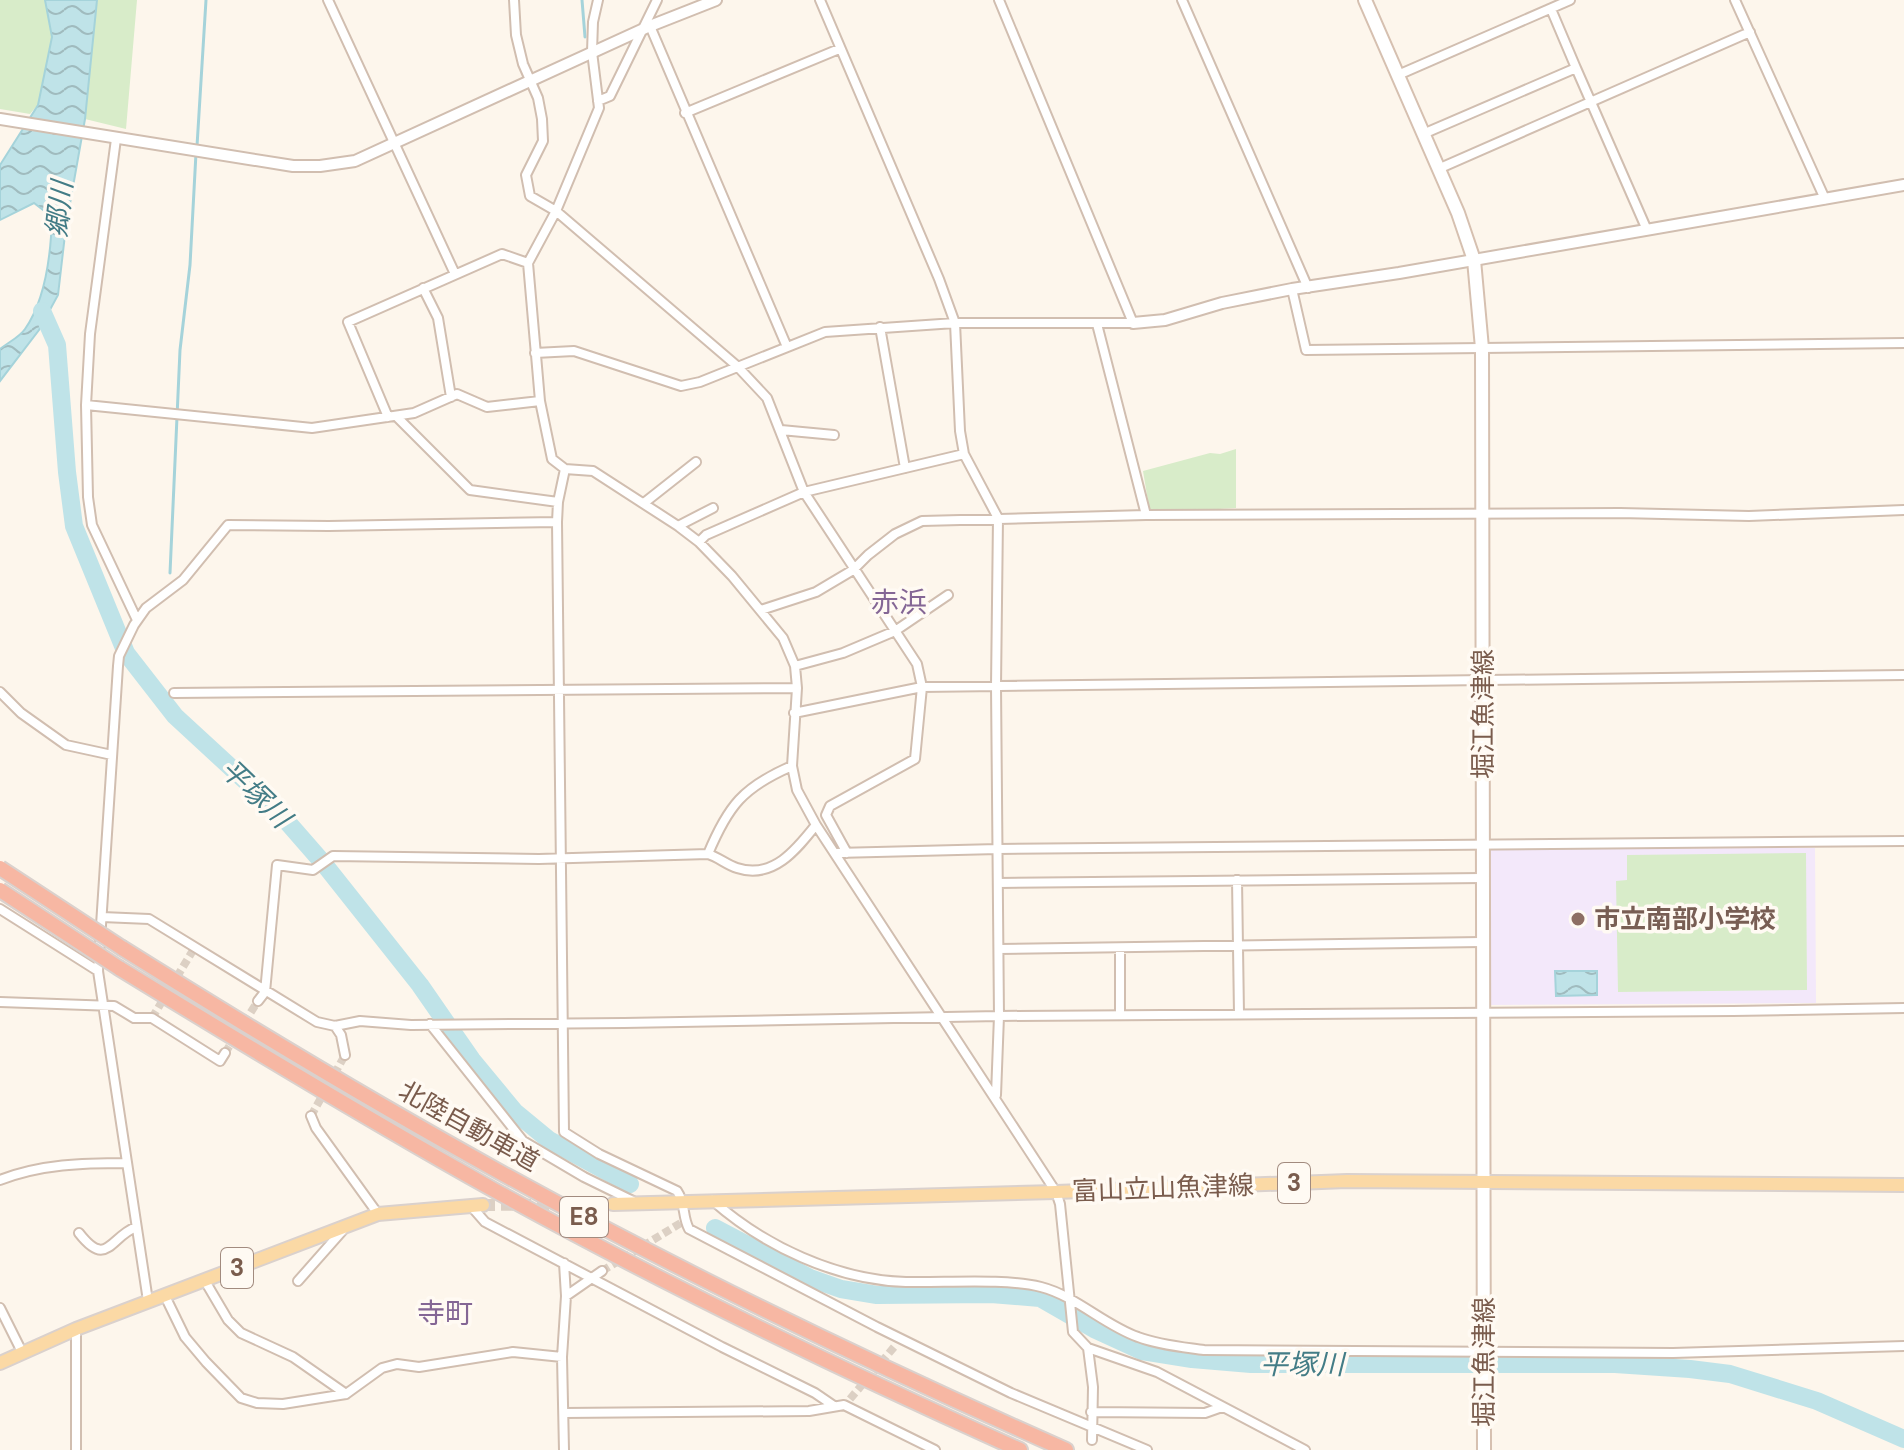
<svg xmlns="http://www.w3.org/2000/svg" width="1904" height="1450" font-family="'DM Sans','Noto Sans JP',sans-serif">
<style>
.education{fill:#f3e8fa}
.green{fill:#d8ecc9}
.water{fill:url(#water-waves);stroke:#a5d3da;stroke-width:2}
.lines{fill:none;stroke-linecap:round;stroke-linejoin:round}
.stream{stroke:#a5d3da;stroke-width:3}
.river{stroke:#bfe3e8;stroke-width:18}
.minor-tunnel{stroke:#dcd0c4;stroke-width:8;stroke-dasharray:8 4;stroke-linecap:butt}
.primary-tunnel{stroke:#dcd0c4;stroke-width:12;stroke-dasharray:12 6;stroke-linecap:butt}
.minor-casing{stroke:#d1beb0;stroke-width:12}
.tertiary-casing{stroke:#d1beb0;stroke-width:14}
.secondary-casing{stroke:#d6c0b0;stroke-width:16}
.primary-casing{stroke:#dad1cd;stroke-width:16}
.motorway-casing{stroke:#dad1cd;stroke-width:18}
.minor{stroke:#fff;stroke-width:8}
.tertiary{stroke:#fff;stroke-width:10}
.secondary{stroke:#fff;stroke-width:12}
.primary{stroke:#fbd9a5;stroke-width:12}
.motorway{stroke:#f7b7a3;stroke-width:14}
.motorway-bridge-casing{stroke:#dad1cd;stroke-width:18;stroke-linecap:butt}
.motorway-bridge{stroke:#f7b7a3;stroke-width:14}
.education-dot{fill:#8d6e63;stroke:#fffaf3;stroke-width:3}
.labels{text-anchor:middle;stroke-width:7;stroke-linejoin:round;paint-order:stroke}
.shield{fill:#fffaf3;stroke:#a28b7f;stroke-width:2}
.shield-label{font-size:24px;font-weight:bold;fill:#7a5c4d}
.street-label{font-size:26px;fill:#7a5c4d;stroke:#fffaf3}
.education-label{font-size:26px;font-weight:bold;fill:#785e54;stroke:#fffaf3;text-anchor:start}
.water-label{font-size:28px;font-style:italic;fill:#437c86;stroke:#fffaf3}
.neighbourhood-label{font-size:28px;fill:#846695;stroke:#fffaf3}
</style>
<defs>
<pattern id="water-waves" width="16" height="10" patternUnits="userSpaceOnUse" patternTransform="scale(2)"><rect width="16" height="10" fill="#bfe3e8"/><path d="M0 5q4-4 8 0t8 0" fill="none" stroke="#a0bbbe"/></pattern>
</defs>
<rect width="100%" height="100%" fill="#fdf6ec"/>
<path class="education" d="M 1815,848 L 1816,1003 L 1487,1005 L 1490,849 Z"/>
<path class="green" d="M 0,0 L 45,0 L 52,34 L 41,101 L 30,114 L 0,109 Z
M 97,0 L 137,0 L 126,129 L 85,119 Z
M 1236,449 L 1236,508 L 1150,513 L 1143,471 L 1210,453 L 1220,454 Z
M 1806,853 L 1807,990 L 1618,992 L 1616,881 L 1627,880 L 1627,855 Z"/>
<path class="water" d="M 45,0 L 97,0 L 85,119 L 66,226 L 58,295 L 39,330 L 0,381 L 0,349 C 8,342 19,338 25,329 C 46,299 51,252 52,217 L 34,203 L 0,220 L 0,165 L 38,105 L 52,37 Z
M 1555,971 L 1597,971 L 1597,995 L 1556,996 Z"/>
<g class="lines">
<path class="stream" d="M 582,0 L 585,37
M 197,146 L 206,0
M 170,573 L 180,350 L 190,265 L 196,153"/>
<path class="river" d="M 42,311 L 57,345 L 67,472 L 74,526 L 126,653 L 175,716 L 276,809 L 324,864 L 420,985 L 472,1060 L 515,1112 L 549,1140 L 630,1184
M 715,1228 L 810,1278 L 841,1289 L 877,1295 L 991,1294 L 1040,1298 L 1094,1329 L 1142,1351 L 1192,1359 L 1251,1364 L 1615,1364 L 1690,1369 L 1730,1374 L 1817,1401 L 1904,1439"/>
<path class="minor-tunnel" d="M 152,1018 L 195,947
M 225,1053 L 258,1001
M 311,1116 L 345,1055
M 602,1271 L 684,1221
M 850,1399 L 895,1346"/>
<path class="primary-tunnel" d="M 483,1205 L 613,1204"/>
<g class="minor-casing">
<path id="minor" d="M 328,0 L 455,274
M 514,0 L 516,35 L 523,64 L 538,98 L 542,119 L 543,141 L 526,175 L 530,196 L 556,211 L 737,366 L 767,398 L 804,492 L 917,664 L 922,687 L 1904,675
M 598,0 L 593,22 L 592,52 L 599,108 L 556,211 L 528,263 L 540,401 L 552,459 L 565,469 L 593,471 L 678,526 L 699,542 L 732,576 L 783,638 L 795,666 L 797,688 L 792,766 L 797,790 L 816,825 L 1056,1192 L 1060,1204 L 1073,1332 L 1088,1348 L 1157,1372 L 1305,1450
M 820,0 L 939,279 L 955,323 L 960,431 L 964,454 L 998,518 L 996,686 L 999,1016 L 996,1095
M 1182,0 L 1308,288
M 1735,0 L 1825,199
M 650,26 L 787,347
M 1576,68 L 1647,230
M 1398,75 L 1570,0
M 598,101 L 610,96 L 657,0
M 685,113 L 839,49
M 1423,134 L 1576,68 L 1551,9
M 116,139 L 90,334 L 86,405 L 312,428 L 414,413 L 457,394 L 487,407 L 540,401
M 1438,169 L 1750,32
M 423,288 L 438,318 L 451,397
M 1292,289 L 1306,350 L 1904,343
M 1097,324 L 1146,515
M 880,327 L 905,468
M 535,353 L 574,351 L 681,386 L 700,382 L 825,332 L 955,323 L 1133,323 L 999,0
M 86,405 L 88,497 L 92,525 L 137,620
M 396,416 L 470,490 L 558,502
M 388,417 L 348,322 L 502,254 L 528,263
M 781,430 L 834,435
M 565,469 L 558,502 L 557,522 L 564,1132 L 599,1154 L 677,1191 C 686,1204 682,1216 689,1229 L 877,1327 L 1011,1393 L 1147,1450
M 644,503 L 696,462
M 678,526 L 713,508
M 699,542 L 706,535 L 804,492 L 964,454
M 761,610 L 816,592 L 853,570 L 868,555 L 895,534 L 922,521 L 1146,515 L 1620,513 L 1749,516 L 1904,510
M 795,666 L 843,653 L 895,631 L 948,595
M 0,692 L 21,713 L 66,745 L 112,755
M 174,693 L 797,688
M 794,713 L 922,687 L 915,759 L 830,806 L 826,815 L 847,853
M 836,853 L 998,849 L 1904,841
M 708,854 C 718,857 727,865 737,868 C 773,880 797,849 816,825
M 1237,880 L 1239,1014
M 998,883 L 1482,878
M 0,909 L 98,971
M 102,917 L 149,919 L 317,1022 L 335,1026 L 360,1021 L 411,1025 L 624,1023 L 999,1016 L 1733,1011 L 1904,1008
M 1120,948 L 1120,1015
M 999,949 L 1482,942
M 258,1001 L 265,992 L 277,865 L 313,870 L 333,856 L 539,859 L 708,854 C 728,806 743,787 792,766
M 0,1002 L 114,1006 L 134,1018 L 152,1018 L 220,1061 L 225,1053
M 430,1024 L 523,1141 L 584,1177 L 633,1201
M 335,1026 L 341,1035 L 345,1055
M 311,1116 L 316,1128 L 378,1214
M 0,1180 C 41,1164 83,1163 127,1163
M 712,1200 C 764,1246 836,1280 906,1282 C 945,1283 1004,1278 1041,1287 C 1076,1296 1104,1325 1138,1337 C 1159,1345 1183,1347 1204,1350 L 1673,1353 L 1904,1346
M 471,1206 L 485,1222 L 722,1347 L 815,1393 L 834,1406
M 79,1233 C 107,1269 110,1237 136,1227
M 564,1263 L 566,1296
M 205,1281 L 228,1320 L 241,1333 L 293,1357 L 346,1394
M 298,1281 L 343,1230
M 165,1296 L 185,1337 L 206,1362 L 241,1398 L 257,1403 L 283,1404 L 346,1394 L 382,1368 L 397,1364 L 419,1367 L 513,1352 L 562,1357
M 148,1301 L 98,971 L 118,666 L 119,656 L 134,625 L 146,608 L 183,580 L 228,525 L 329,526 L 557,522
M 0,1308 L 22,1352
M 1088,1348 L 1093,1387 L 1092,1440
M 1091,1412 L 1205,1413 L 1222,1407
M 564,1413 L 809,1411 L 844,1405 L 935,1450
M 76,1450 L 76,1329
M 564,1450 L 562,1357 L 566,1296 L 602,1271"/>
</g>
<g class="tertiary-casing">
<path id="tertiary" d="M 0,119 L 293,166 L 320,166 L 355,161 L 650,26 L 716,0
M 1133,323 L 1165,320 L 1222,303 L 1292,289 L 1399,273 L 1904,185"/>
</g>
<g class="secondary-casing">
<path id="secondary" d="M 1365,0 L 1458,213 L 1474,260 L 1482,348 L 1484,1450"/>
</g>
<g class="primary-casing">
<path id="primary" d="M 613,1204 L 1056,1192 L 1347,1181 L 1904,1185
M 0,1363 L 76,1329 L 378,1214 L 483,1205"/>
</g>
<g class="motorway-casing">
<path id="motorway" d="M 122,948 C 248,1027 376,1104 507,1176 C 689,1276 876,1366 1066,1450
M 119,968 C 243,1044 367,1119 494,1190 C 665,1285 842,1370 1020,1450"/>
</g>
<use href="#minor" class="minor"/>
<use href="#tertiary" class="tertiary"/>
<use href="#secondary" class="secondary"/>
<use href="#primary" class="primary"/>
<use href="#motorway" class="motorway"/>
<g class="motorway-bridge-casing">
<path id="motorway-bridge" d="M 0,868 L 122,948
M 0,890 L 119,968"/>
</g>
<use href="#motorway-bridge" class="motorway-bridge"/>
</g>
<circle class="education-dot" cx="1578" cy="919" r="8"/>
<g class="labels">
<g class="shield">
<rect x="1278" y="1163" width="32" height="40" rx="6"/>
<rect x="560" y="1197" width="48" height="40" rx="6"/>
<rect x="221" y="1248" width="32" height="40" rx="6"/>
</g>
<g class="shield-label">
<text x="1294" y="1191">3</text>
<text x="584" y="1225">E8</text>
<text x="237" y="1276">3</text>
</g>
<g class="street-label">
<text transform="translate(1483 714) rotate(-90)" y="9">堀江魚津線</text>
<text transform="translate(469 1126) rotate(29)" y="9">北陸自動車道</text>
<text transform="translate(1163 1188) rotate(-2)" y="9">富山立山魚津線</text>
<text transform="translate(1484 1362) rotate(-90)" y="9">堀江魚津線</text>
</g>
<g class="education-label">
<text x="1594" y="928">市立南部小学校</text>
</g>
<g class="water-label">
<text transform="translate(59 209) rotate(-84)" y="10">郷川</text>
<text transform="translate(256 793) rotate(44)" y="10">平塚川</text>
<text x="1302" y="1374">平塚川</text>
</g>
<g class="neighbourhood-label">
<text x="899" y="612">赤浜</text>
<text x="445" y="1323">寺町</text>
</g>
</g>
</svg>
